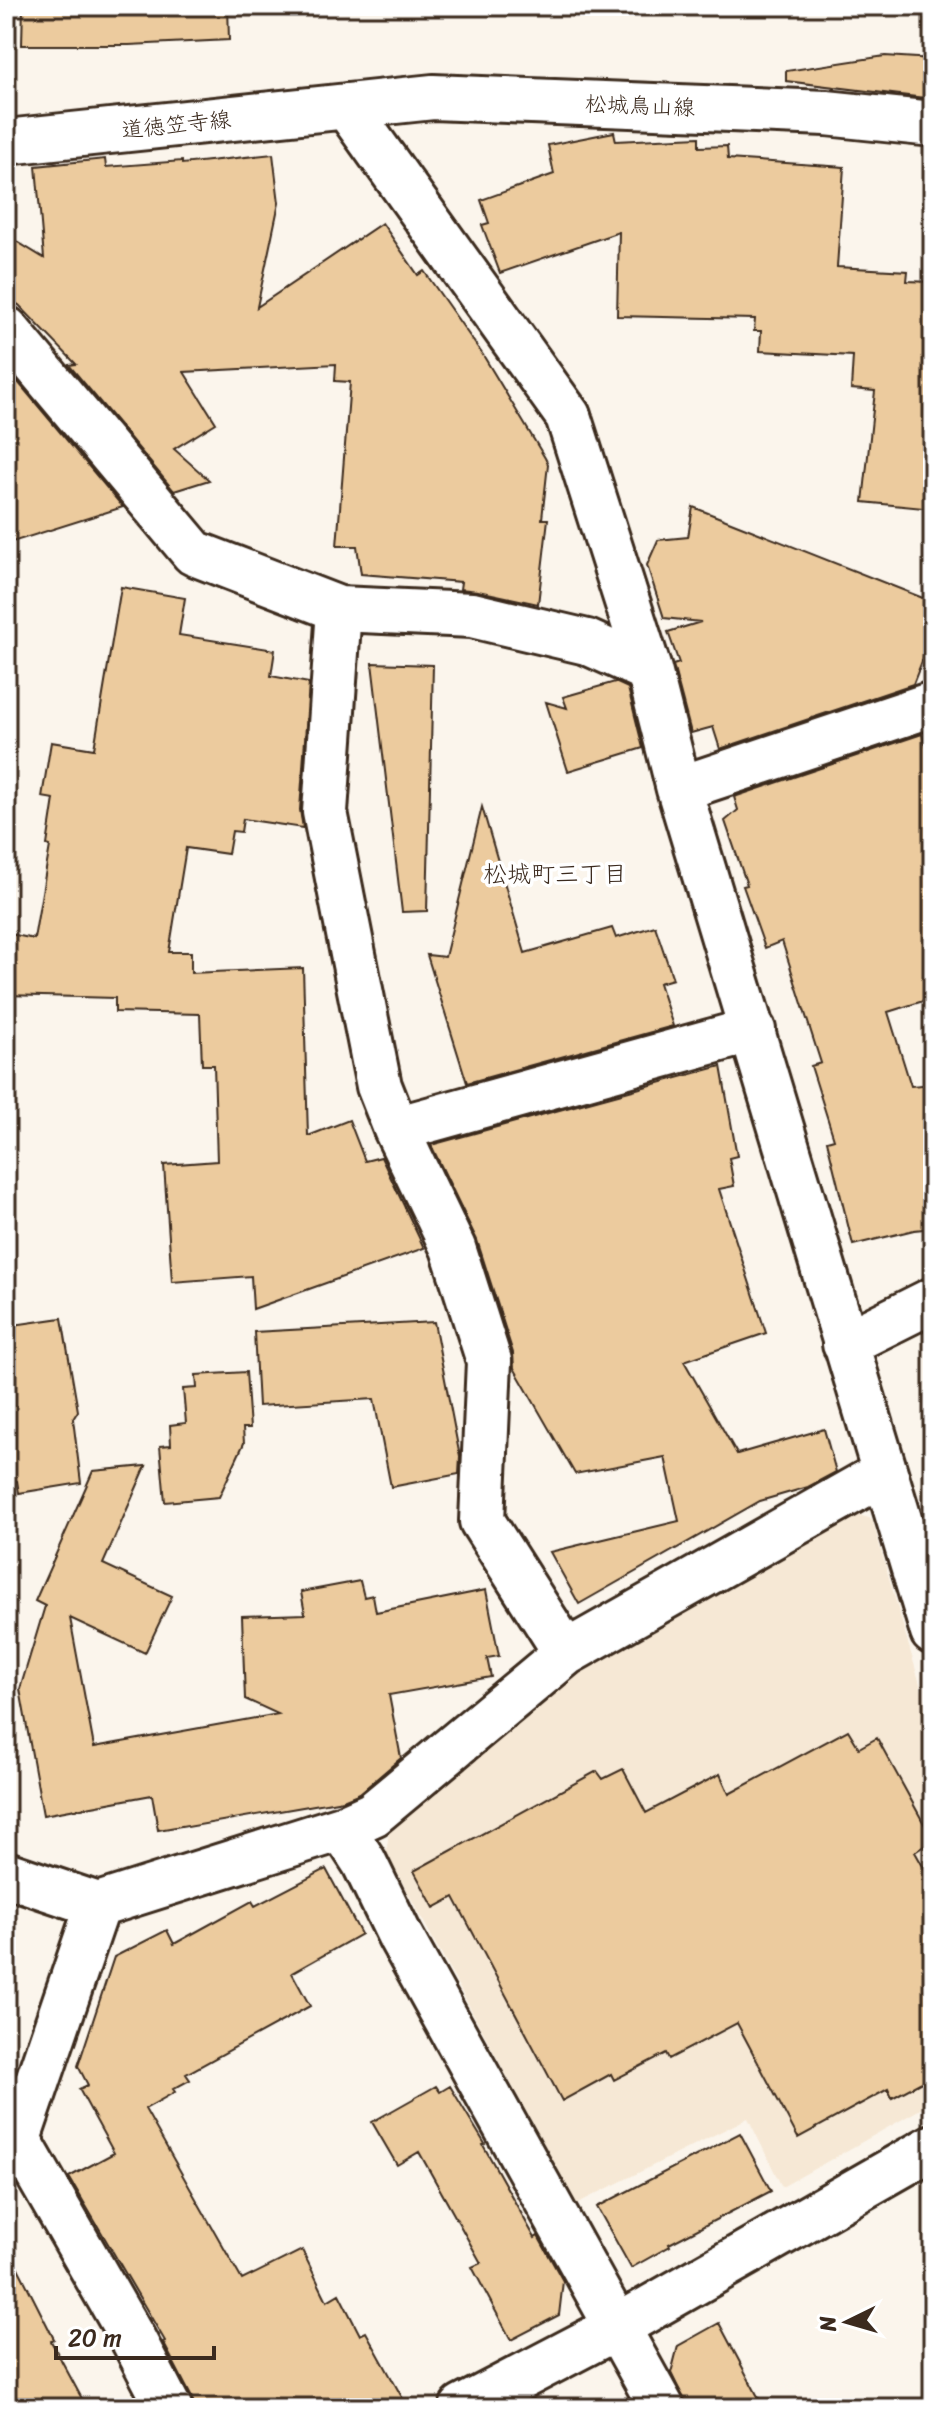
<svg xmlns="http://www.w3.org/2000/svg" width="939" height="2414" font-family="Sriracha,'Klee One',sans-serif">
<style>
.built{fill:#f6e8d5}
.building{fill:#eccb9e;stroke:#3b2a1e;stroke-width:2}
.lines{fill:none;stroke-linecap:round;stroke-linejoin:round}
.minor-casing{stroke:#3b2a1e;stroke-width:50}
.minor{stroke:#fff;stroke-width:44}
.labels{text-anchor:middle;stroke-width:7;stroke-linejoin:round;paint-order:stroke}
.street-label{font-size:22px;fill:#3b2a1e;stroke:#fff}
.neighbourhood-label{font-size:24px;fill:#3b2a1e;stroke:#fff}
</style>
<rect width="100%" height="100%" fill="#fbf5ec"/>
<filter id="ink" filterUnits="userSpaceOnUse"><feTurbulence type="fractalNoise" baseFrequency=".0125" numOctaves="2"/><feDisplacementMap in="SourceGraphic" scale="16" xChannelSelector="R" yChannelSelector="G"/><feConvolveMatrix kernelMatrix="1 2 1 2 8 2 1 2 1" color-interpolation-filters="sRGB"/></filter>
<g filter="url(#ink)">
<path class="built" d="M 846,1511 L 872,1519 L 933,1729 L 933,2102 L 782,2187 L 748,2118 L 576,2204 L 386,1852 L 389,1833 L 582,1664 Z"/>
<path class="building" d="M 23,6 L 228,6 L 229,40 L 129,45 L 22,45 Z
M 885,56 L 933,59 L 933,99 L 786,81 L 786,71 Z
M 614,132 L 616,141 L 699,137 L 699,147 L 727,146 L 728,159 L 844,167 L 837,267 L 908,271 L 907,281 L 933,282 L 933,509 L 863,502 L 875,391 L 851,389 L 853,356 L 760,351 L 761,331 L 754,331 L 755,319 L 617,316 L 619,232 L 500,273 L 482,225 L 489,223 L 481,200 L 554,174 L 548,145 Z
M 273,154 L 279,203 L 257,307 L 382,223 L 418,275 L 424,271 L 483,355 L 545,458 L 548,464 L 542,519 L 548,519 L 538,604 L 478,591 L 460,589 L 461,582 L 361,574 L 357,546 L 337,546 L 350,382 L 335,381 L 336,364 L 184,372 L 216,423 L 174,449 L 209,480 L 174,491 L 69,365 L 76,364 L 19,305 L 6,298 L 6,235 L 44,258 L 36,166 L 105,159 L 106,167 L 182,161 L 182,164 Z
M 13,376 L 123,507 L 6,544 L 6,377 Z
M 693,507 L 933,602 L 933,633 L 913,684 L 720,749 L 713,727 L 691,733 L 673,665 L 679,663 L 668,632 L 701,622 L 664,618 L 647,565 L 658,540 L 688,537 Z
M 121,587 L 185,598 L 179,635 L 275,650 L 271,676 L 309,683 L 300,810 L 303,828 L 243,819 L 241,832 L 232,831 L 228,854 L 186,848 L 169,952 L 191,952 L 191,973 L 303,968 L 308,1136 L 349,1120 L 365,1161 L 381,1157 L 424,1248 L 253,1309 L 251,1276 L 172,1282 L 164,1165 L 217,1161 L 214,1065 L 202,1065 L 200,1014 L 115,1012 L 115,998 L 6,995 L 6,933 L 34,939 L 50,846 L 47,845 L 54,799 L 42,797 L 51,742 L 94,749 Z
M 372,663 L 433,665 L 427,911 L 402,912 Z
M 615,682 L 628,688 L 643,748 L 568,771 L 546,702 L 567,708 L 563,697 Z
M 922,734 L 933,765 L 933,998 L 888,1012 L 911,1086 L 933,1084 L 933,1228 L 914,1230 L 853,1245 L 827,1141 L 834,1139 L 811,1066 L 821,1063 L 782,941 L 765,948 L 743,886 L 747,885 L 725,821 L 738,810 L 734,797 Z
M 482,807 L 525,953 L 612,928 L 616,938 L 655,926 L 673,979 L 659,983 L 673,1026 L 467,1083 L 427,955 L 445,957 Z
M 721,1066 L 737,1156 L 729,1158 L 734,1186 L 719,1189 L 766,1333 L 684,1361 L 737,1454 L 824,1429 L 836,1472 L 808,1487 L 760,1501 L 579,1604 L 550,1552 L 679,1521 L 665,1457 L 575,1474 L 514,1368 L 513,1353 L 477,1240 L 431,1145 Z
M 62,1318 L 78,1411 L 73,1419 L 81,1483 L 19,1493 L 17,1481 L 6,1482 L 6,1326 Z
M 434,1322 L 460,1457 L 459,1474 L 391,1487 L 374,1399 L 258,1406 L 254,1332 Z
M 246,1372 L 250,1428 L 243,1428 L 244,1443 L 219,1497 L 165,1502 L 160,1446 L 171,1445 L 170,1425 L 186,1423 L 183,1389 L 197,1388 L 196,1375 Z
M 146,1466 L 103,1564 L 172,1596 L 145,1653 L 70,1618 L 94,1747 L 278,1714 L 245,1699 L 242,1616 L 305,1614 L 301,1592 L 360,1581 L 364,1597 L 373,1595 L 376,1612 L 486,1590 L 499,1656 L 487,1658 L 491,1677 L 389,1695 L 401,1758 L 360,1793 L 343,1800 L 188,1827 L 187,1825 L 158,1830 L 152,1795 L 43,1815 L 20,1689 L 45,1606 L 35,1601 L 93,1471 Z
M 848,1730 L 859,1748 L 877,1738 L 933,1840 L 915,1852 L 933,1884 L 933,2076 L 892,2098 L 888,2089 L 798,2138 L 737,2023 L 669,2059 L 666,2053 L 614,2080 L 611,2074 L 562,2101 L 454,1897 L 434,1908 L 414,1871 L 597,1771 L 603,1779 L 623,1769 L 646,1813 L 720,1774 L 729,1794 Z
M 326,1869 L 361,1934 L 292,1973 L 310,2006 L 186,2074 L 190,2080 L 173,2089 L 175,2092 L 145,2109 L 242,2280 L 302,2250 L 327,2301 L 339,2294 L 360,2335 L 366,2332 L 408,2408 L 195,2408 L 191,2396 L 163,2342 L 165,2341 L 69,2177 L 114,2153 L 79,2089 L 88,2085 L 78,2066 L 114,1957 L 167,1930 L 174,1944 L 252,1901 L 255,1906 Z
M 436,2086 L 440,2092 L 450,2086 L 485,2144 L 483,2145 L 535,2238 L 538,2236 L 563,2281 L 559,2315 L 511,2340 L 472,2267 L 481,2263 L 419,2152 L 397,2165 L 372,2122 Z
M 740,2133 L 771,2191 L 669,2244 L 670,2246 L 631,2268 L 597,2207 Z
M 6,2244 L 54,2339 L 51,2341 L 87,2408 L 6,2408 Z
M 719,2323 L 764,2408 L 688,2408 L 671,2373 L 678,2346 Z"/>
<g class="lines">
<g class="minor-casing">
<path id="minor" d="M 346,106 L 568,416 L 649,670 L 679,789 L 933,1632
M 6,142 L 433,97 L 826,113 L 933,124
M 6,329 L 194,553 L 339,609 L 472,615 L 587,642 L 649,670
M 339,609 L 325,812 L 379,1086 L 396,1129 L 453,1248 L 489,1361 L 482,1521 L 566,1653
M 679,789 L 933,704
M 396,1129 L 753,1030
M 845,1344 L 933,1300
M 342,1828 L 364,1862 L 400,1936 L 662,2408
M 6,1874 L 98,1905 L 342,1828 L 373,1814 L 566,1653 L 884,1473
M 98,1905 L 18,2139 L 134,2341 L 169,2408
M 462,2408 L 617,2327 L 933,2147"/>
</g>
<use href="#minor" class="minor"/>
</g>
</g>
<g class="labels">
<g class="street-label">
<text transform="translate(640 105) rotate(2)" y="8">松城鳥山線</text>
<text transform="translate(176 124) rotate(-6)" y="8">道徳笠寺線</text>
</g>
<g class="neighbourhood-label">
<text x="555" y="882">松城町三丁目</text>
</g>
</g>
<rect width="939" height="2414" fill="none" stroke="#fff" stroke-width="32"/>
<rect x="16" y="16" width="907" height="2382" fill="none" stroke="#3b2a1e" stroke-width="3" filter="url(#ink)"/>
<g transform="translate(847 2322) rotate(265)" stroke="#ffffff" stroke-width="6" paint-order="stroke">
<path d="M0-6L14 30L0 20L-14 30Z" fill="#3b2a1e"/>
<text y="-12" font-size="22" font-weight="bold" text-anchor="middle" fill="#3b2a1e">N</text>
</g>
<path d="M56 2346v12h158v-12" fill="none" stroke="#3b2a1e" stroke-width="4"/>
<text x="68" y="2346" font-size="24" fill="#3b2a1e" stroke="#ffffff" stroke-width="6" paint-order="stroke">20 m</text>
</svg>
